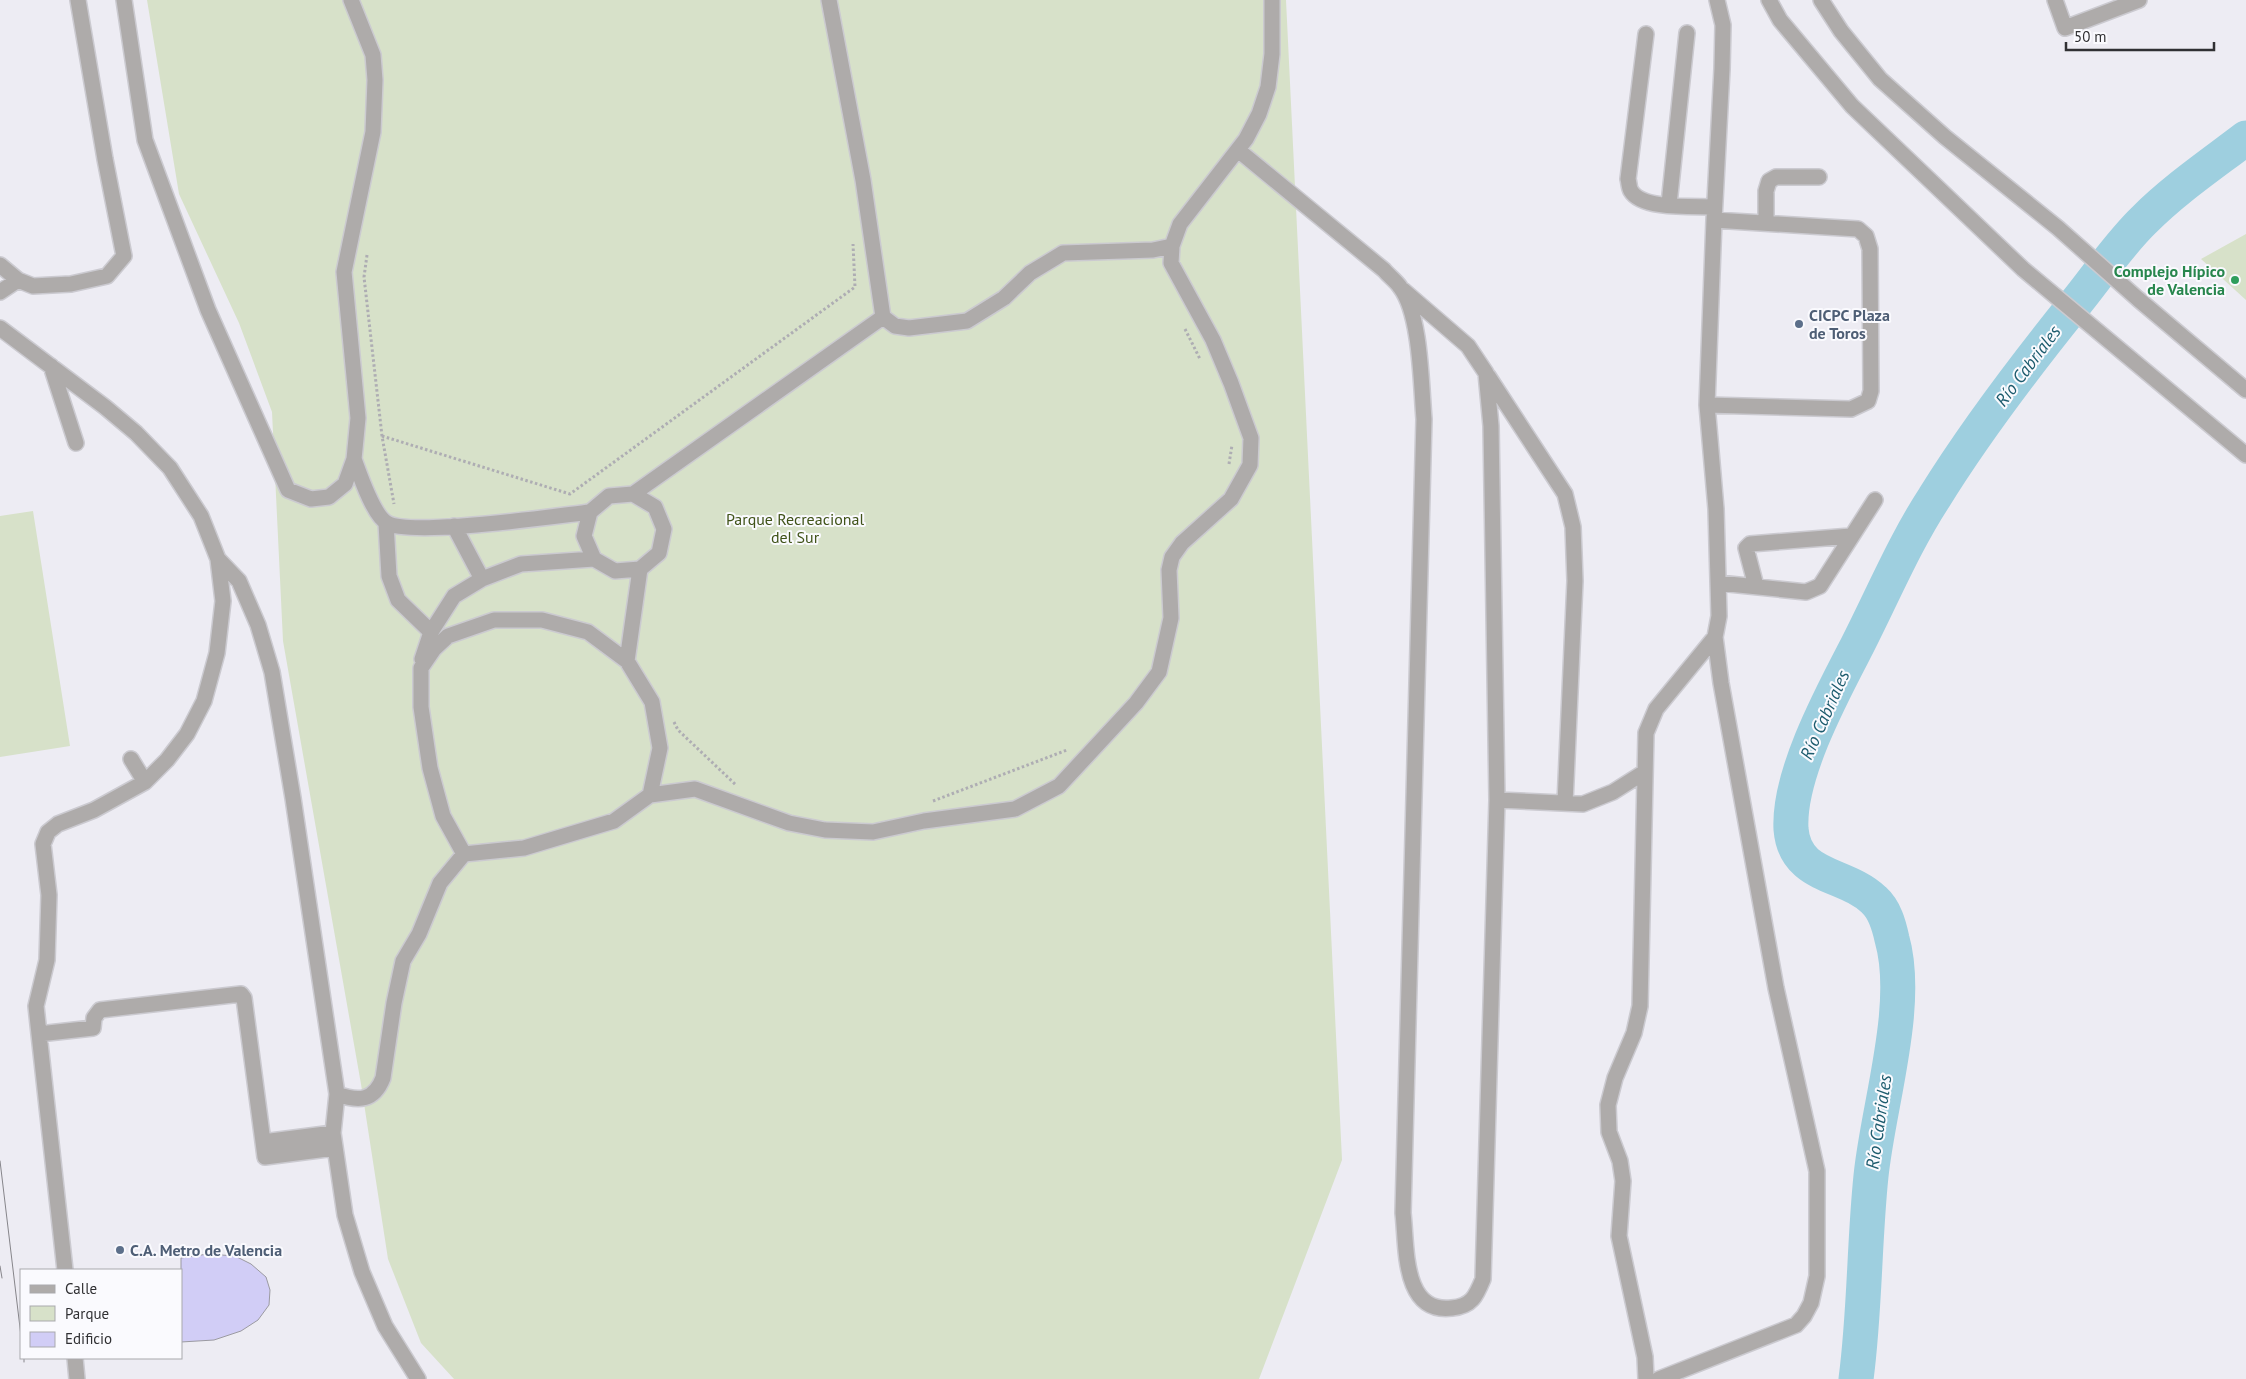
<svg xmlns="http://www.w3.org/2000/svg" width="2246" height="1379" font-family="'PT Sans',sans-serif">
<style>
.green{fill:#d7e1c9}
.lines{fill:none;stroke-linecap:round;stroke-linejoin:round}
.river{stroke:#9ecfdf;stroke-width:35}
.building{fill:#d1cdf6;stroke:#9b9aa1}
.minor-casing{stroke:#cbcad0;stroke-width:18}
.path{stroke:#aeadb3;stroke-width:3;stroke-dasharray:2.5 2.5;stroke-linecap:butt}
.minor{stroke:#aeabaa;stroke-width:15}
.tram{stroke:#86858a;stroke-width:1}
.leisure-dot{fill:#2e9e5b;stroke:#fafafe;stroke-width:2}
.service-dot{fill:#5c6f8a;stroke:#fafafe;stroke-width:2}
.labels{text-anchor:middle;stroke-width:4;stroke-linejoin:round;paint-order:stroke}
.leisure-label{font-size:16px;font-weight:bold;fill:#27864d;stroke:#fafafe;text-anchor:end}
.service-label{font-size:16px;font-weight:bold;fill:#4e5e75;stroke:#fafafe;text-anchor:start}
.park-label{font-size:16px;fill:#405319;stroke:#fafafe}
.water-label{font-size:18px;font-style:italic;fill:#1d5c6e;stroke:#fafafe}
</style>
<rect width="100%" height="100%" fill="#edecf3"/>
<path class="green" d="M 147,0 L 1286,0 L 1342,1160 L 1259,1379 L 454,1379 L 421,1343 L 388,1259 L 361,1084 L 283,641 L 272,412 L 239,323 L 179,194 Z
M 2246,234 L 2246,300 L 2201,259 Z
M 33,511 L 70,746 L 0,757 L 0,516 Z"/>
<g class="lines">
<path class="river" d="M 1856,1379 C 1865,1312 1864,1243 1871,1176 C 1878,1106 1911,1006 1892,939 C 1889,925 1885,910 1874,900 C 1845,872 1795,879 1791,829 C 1788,775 1832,694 1857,646 C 1882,597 1904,544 1934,498 C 1976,430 2025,366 2075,304 C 2097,277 2119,244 2144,220 C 2175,189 2212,164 2246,138"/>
</g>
<path class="building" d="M 208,1254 L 235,1256 L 251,1264 L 266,1277 L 270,1290 L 269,1305 L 258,1320 L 241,1331 L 214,1340 L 181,1342 L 181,1258 Z"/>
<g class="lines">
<g class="minor-casing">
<path id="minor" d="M 124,0 L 145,140 L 208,310 L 288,490 L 311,499 L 329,497 L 345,484 L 354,459 L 358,418 L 344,272 L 373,132 L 375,80 L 373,55 L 351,0
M 829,0 L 863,180 L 883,317 L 895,326 L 909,328 L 967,321 L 1004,298 L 1030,273 L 1063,253 L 1153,250 L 1172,246
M 1769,0 L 1780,20 L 1852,106 L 2023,269 L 2246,455
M 1821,0 L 1841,31 L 1880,79 L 1945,137 L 2058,228 L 2138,299 L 2246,390
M 2055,0 L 2065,28 L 2139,0
M 1646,34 L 1628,179 C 1629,182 1629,188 1631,191 C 1642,210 1694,206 1714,207
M 1238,150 L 1384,270 C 1389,276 1396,281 1400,287 C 1421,314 1421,385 1424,419 L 1403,1213 C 1407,1247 1402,1314 1452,1308 C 1472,1306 1476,1296 1483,1279 L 1497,800 L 1583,804 L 1613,792 L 1643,773
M 1669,204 L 1687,33
M 1766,223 L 1766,191 L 1769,181 L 1776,177 L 1819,177
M 0,265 L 18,280 L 33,286 L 71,284 L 107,276 L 124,256 L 105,159 L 78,0
M 1403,290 L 1468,346 L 1486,373 L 1491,426 L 1497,800
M 0,292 L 18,280
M 0,328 L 105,407 L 136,433 L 170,468 L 201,516 L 218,559 L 239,581 L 258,625 L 272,672 L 293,798 L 337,1094 L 333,1133 L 345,1215 L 362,1272 L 385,1326 L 418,1379
M 51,366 L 76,443
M 1488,376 L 1565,494 L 1573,527 L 1575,581 L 1565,803
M 1707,405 L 1851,409 L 1868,401 L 1871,391 L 1870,249 L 1866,236 L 1858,229 L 1714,220
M 354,459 C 360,475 373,515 387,523 C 412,537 555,516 590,512
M 633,494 L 883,317
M 633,494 L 655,507 L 664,529 L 659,553 L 640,569 L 615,571 L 594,559 L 584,536 L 590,512 L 609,496 Z
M 386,523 L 389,576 L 398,600 L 431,632
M 454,526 L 482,579
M 218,559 L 223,601 L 217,653 L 204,701 L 187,734 L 167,760 L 145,782 L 94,810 L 58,824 L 48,832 L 43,844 L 49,895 L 47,960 L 36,1006 L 39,1034 L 93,1028 L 94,1018 L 100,1010 L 241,994 L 244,998 L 265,1157 L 335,1148
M 1719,583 L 1806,592 L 1820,586 L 1875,500
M 1756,586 L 1746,548 L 1750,544 L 1851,536
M 422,659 L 431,632 L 454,596 L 482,579 L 521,564 L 594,559
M 627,661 L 640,569
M 131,759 L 145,782
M 464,854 L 443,816 L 430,768 L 421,707 L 421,668 L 434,649 L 448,636 L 494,620 L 542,620 L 588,632 L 627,661 L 652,702 L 660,748 L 650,795
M 39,1034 L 65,1270
M 337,1094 C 359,1102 374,1101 383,1078 L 394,1003 L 403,961 L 419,934 L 440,883 L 464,854 L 524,848 L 614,821 L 650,795 L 695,789 L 789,823 L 825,830 L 873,832 L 924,821 L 1015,809 L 1059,786 L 1136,703 L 1159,672 L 1171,618 L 1169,570 L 1172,557 L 1182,543 L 1231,499 L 1250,465 L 1251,438 L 1231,383 L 1213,340 L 1171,263 L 1172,246 L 1180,224 L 1246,139 L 1259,114 L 1268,87 L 1272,54 L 1272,0
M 263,1142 L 333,1133
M 75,1358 L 77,1379
M 1646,1379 L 1645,1357 L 1619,1236 L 1623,1181 L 1620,1161 L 1609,1132 L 1608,1105 L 1615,1078 L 1634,1033 L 1640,1006 L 1646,733 L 1656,709 L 1715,637
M 1659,1379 L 1796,1325 L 1804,1316 L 1811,1303 L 1817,1276 L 1817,1171 L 1776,988 L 1721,683 L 1715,637 L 1719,616 L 1716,509 L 1707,405 L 1714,220 L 1722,69 L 1723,25 L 1717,0"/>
</g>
<path class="path" d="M 367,255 L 364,277 L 382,436 L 394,504
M 1185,329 L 1200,359
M 382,436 L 570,494 L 855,287 L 853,244
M 1229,464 L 1232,445
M 674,722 L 678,730 L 736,785
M 933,801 L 1067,750"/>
<use href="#minor" class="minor"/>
<path class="tram" d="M 0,1161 L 21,1336
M 0,1266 L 2,1278
M 24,1358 L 24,1362"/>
</g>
<circle class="leisure-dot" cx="2235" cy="280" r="5"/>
<g class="service-dot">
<circle cx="1799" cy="324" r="5"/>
<circle cx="120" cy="1250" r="5"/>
</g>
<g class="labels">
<g class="leisure-label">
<text x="2225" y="277">Complejo Hípico<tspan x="2225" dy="18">de Valencia</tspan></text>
</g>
<g class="service-label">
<text x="1809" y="321">CICPC Plaza<tspan x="1809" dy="18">de Toros</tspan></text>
<text x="130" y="1256">C.A. Metro de Valencia</text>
</g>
<g class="park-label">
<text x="795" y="525">Parque Recreacional<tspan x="795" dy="18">del Sur</tspan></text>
</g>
<g class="water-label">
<text transform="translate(2028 366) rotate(-53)" y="6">Río Cabriales</text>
<text transform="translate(1825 715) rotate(-66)" y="6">Río Cabriales</text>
<text transform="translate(1879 1122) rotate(-82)" y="6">Río Cabriales</text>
</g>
</g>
<rect x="20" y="1269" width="162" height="90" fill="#fafafe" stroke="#a9a9ad"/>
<rect x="30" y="1285" width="25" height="8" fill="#aeabaa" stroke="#a9a9ad"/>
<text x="65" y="1294" font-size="15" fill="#303033">Calle</text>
<rect x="30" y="1306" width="25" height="15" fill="#d7e1c9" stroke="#a9a9ad"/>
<text x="65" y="1319" font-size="15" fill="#303033">Parque</text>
<rect x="30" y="1332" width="25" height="15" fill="#d1cdf6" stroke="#a9a9ad"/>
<text x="65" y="1344" font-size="15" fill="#303033">Edificio</text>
<path d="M2066 42v8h148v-8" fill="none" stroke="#303033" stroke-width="2.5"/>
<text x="2074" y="42" font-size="15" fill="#303033" stroke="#fafafe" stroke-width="4" paint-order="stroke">50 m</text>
</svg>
